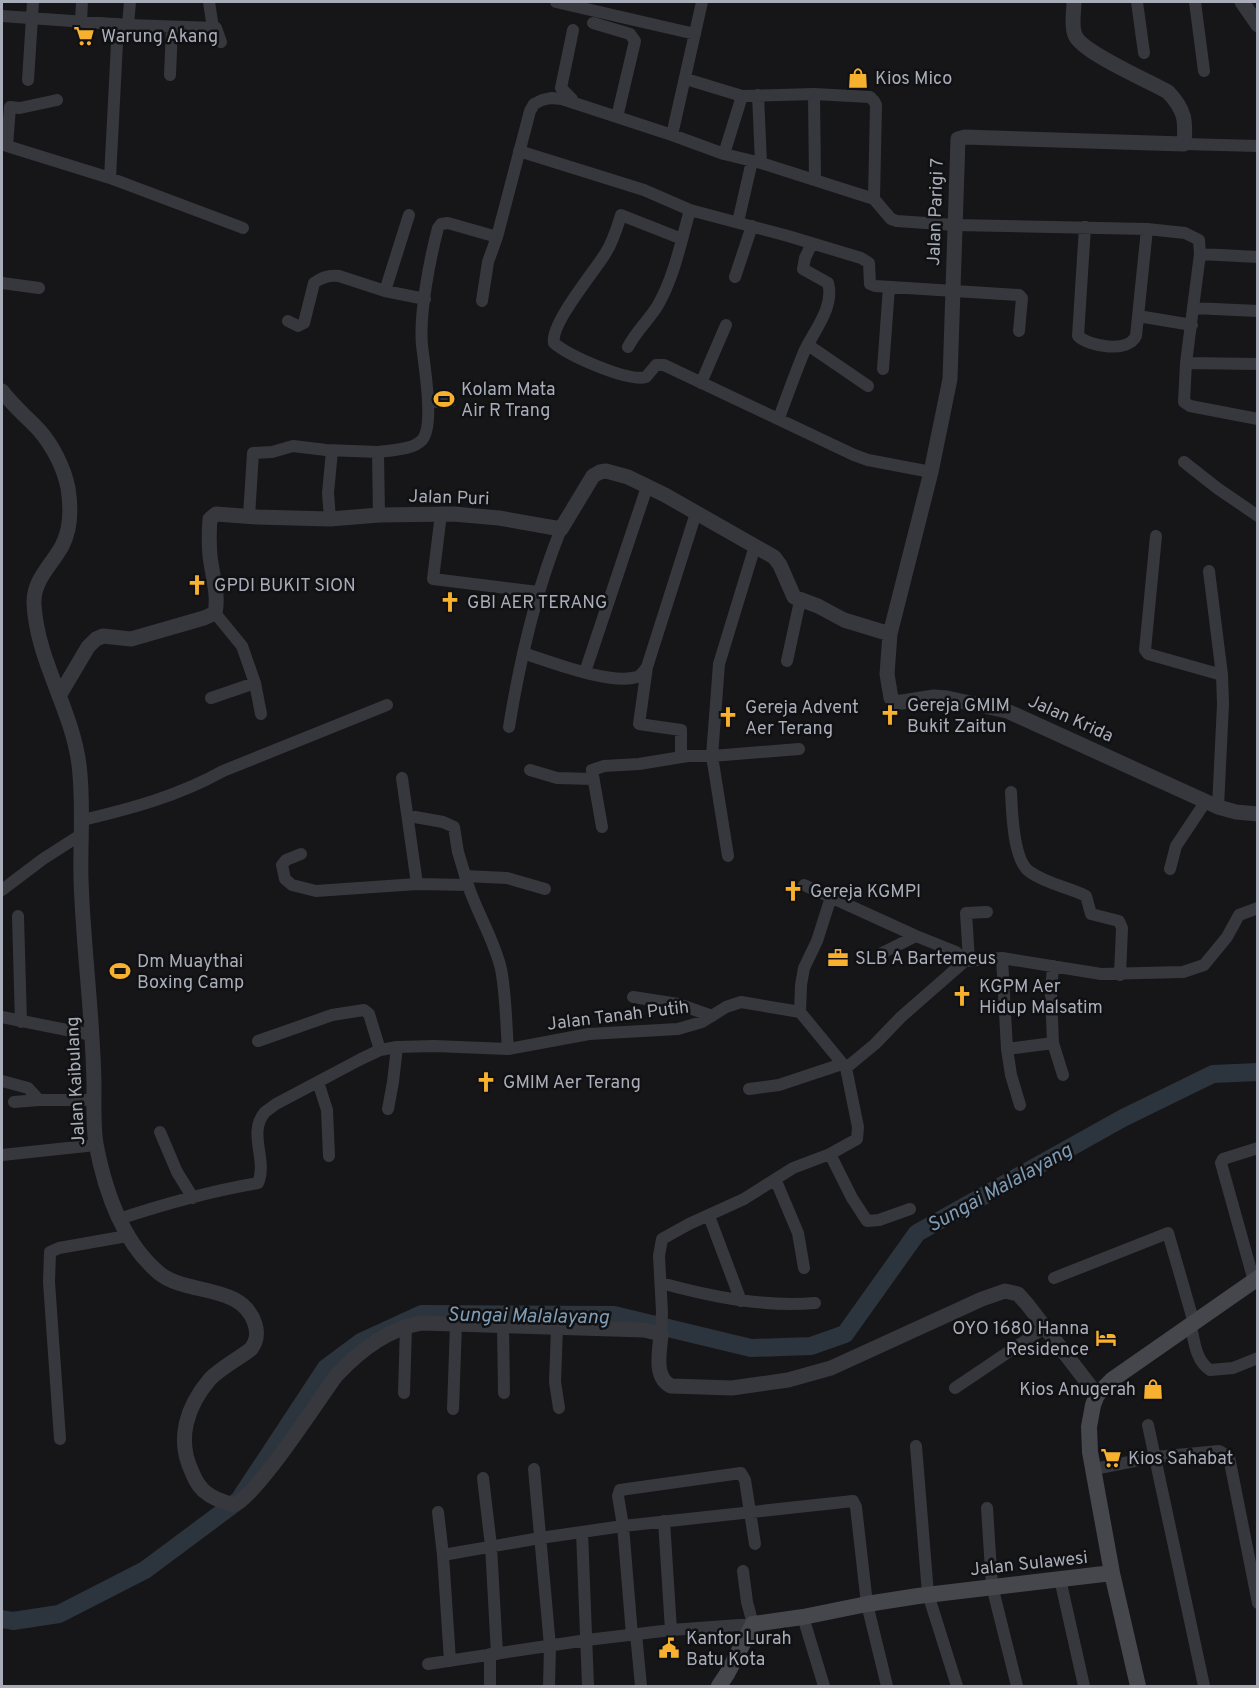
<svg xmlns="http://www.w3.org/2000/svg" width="1259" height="1688" font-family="Overpass,sans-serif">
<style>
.water{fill:#2c353d}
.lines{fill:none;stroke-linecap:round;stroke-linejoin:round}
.river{stroke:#2c353d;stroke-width:18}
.minor{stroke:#37383d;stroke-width:12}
.tertiary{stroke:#37383d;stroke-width:15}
.secondary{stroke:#45474d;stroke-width:16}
.labels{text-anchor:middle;stroke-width:5;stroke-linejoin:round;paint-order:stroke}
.poi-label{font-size:18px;fill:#a8adb9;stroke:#111113;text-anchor:start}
.street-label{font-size:18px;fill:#a8adb9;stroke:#111113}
.water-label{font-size:20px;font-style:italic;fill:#7e9cb5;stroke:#111113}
</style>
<rect width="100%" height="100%" fill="#161618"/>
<path class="water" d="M 453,391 L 455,406 L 434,408 L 433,393 Z"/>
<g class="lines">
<path class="river" d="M 2,1619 L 13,1621 L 59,1614 L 145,1570 L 239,1500 L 326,1368 L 361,1342 L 422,1314 L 614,1315 L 751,1348 L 811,1346 L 845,1334 L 917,1233 L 1123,1118 L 1213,1074 L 1258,1072"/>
<path class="minor" d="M 209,2 L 213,28
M 556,2 L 695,34
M 702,2 L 672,135 L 724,154 L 761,163 L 874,199 L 891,219 L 897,221 L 955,225 L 1147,229 L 1185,233 L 1199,240 L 1200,254 L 1258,257
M 1137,2 L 1144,53
M 1195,2 L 1204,71
M 2,16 L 128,25 L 216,28 L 221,42
M 81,21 L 82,2
M 593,23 L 630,34 L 635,41 L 617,117
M 128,25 L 130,2
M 170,75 L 172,27
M 686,79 L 742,96 L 814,94 L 870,97 L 874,101 L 876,105 L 874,199
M 28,80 L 33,2
M 814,94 L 815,180
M 758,95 L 761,163
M 572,99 L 561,88 L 573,30
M 2,144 L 7,146 L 10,107 L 20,108 L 57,100
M 1184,144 L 1258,146
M 7,146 L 110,178 L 243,228
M 519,151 L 644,190 L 690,210
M 724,154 L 742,96
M 110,178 L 118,24
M 738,222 L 752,161
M 1085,227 L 1078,336 C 1090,347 1128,353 1136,336 L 1147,229
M 682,239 L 621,215 C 617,228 613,242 605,254 C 594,272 550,324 554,343 C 569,356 628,382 646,377 L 656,365 L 664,365 L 854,455 L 868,460 L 931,472
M 1200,254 L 1193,308 L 1258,311
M 735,277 L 752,226
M 2,283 L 39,288
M 385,291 L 409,215
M 482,301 L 488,262 L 497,237
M 1193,308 L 1186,363 L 1184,402 L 1190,406 L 1258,419
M 1138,316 L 1192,325
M 288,321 L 298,326 L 304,323 L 314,283 C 322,277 329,275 339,276 L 385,291 L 425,299
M 808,345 L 868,386
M 628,347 C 636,331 649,320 658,305 C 674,277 681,242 690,210 L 788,236 L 861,258 L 869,263 L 870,284 L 875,286 L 1019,295 L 1022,298 L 1019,331
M 1186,363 L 1258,364
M 883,369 L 889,287
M 701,383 L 726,325
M 779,418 C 787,396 795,374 804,352 C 813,332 835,307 828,283 L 803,269 L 805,258 L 812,243
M 1184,462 L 1217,488 L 1258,516
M 441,514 L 433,579 L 538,592
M 379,515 L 378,452 C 391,450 413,450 422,440 C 435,426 424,365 422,345 C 419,314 430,258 438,228 L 441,224 L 448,223 L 497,237 L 530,111 L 534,104 L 542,100 L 551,98 L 562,99 L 672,135
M 249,516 L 253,453 L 272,452 L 293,446 L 326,450 L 378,452
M 330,519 L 328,493 L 332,451
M 1156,536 L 1145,650 L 1148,654 L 1222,675 L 1223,704 L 1218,807
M 1209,571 L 1222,675
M 215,613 L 242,646 L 255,683 L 261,714
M 523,653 C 551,662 610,685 637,677 C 642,675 644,671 647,667 L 696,513
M 787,661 L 800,601
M 647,667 L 639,724 L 681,730 L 681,757
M 585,672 L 647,487
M 211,698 L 255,683
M 509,727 C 520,659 535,593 561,529
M 530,770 L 557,778 L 593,779
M 402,778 L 417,884 L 468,885 C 477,913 494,939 501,969 C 506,995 506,1023 508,1049
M 1011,792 C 1012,812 1013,861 1030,872 C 1047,884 1068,887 1086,896 L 1091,914 L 1119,921 L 1122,928 L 1120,975
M 415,817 L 443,822 L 454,827 L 458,852 L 468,885
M 83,820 C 133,808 178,796 223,771 L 387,705
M 602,827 L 592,770 L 604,766 L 639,764 L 688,756 L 712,756 L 719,664 L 755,546
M 301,854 L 286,860 L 282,865 L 285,879 L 292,885 L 316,891 L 417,884
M 728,856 L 712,756 L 799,749
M 1170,869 L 1176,846 L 1206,801
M 465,876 L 507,878 L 545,889
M 804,885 L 916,936
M 2,890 L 43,859 L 82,834
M 18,916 L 21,1022
M 882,953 L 916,936 L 956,952 L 965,961 L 1002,958 L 1101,974 L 1183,972 L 1204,965 L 1227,937 L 1239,915 L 1258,908
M 1002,958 L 1007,1049 L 1053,1043 L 1051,993 L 1053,966
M 969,960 L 966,913 L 987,912
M 633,997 L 678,1004 L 712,1016
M 800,1012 L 801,985 L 804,968 L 817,941 L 831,897
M 2,1017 L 92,1035
M 258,1041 L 332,1015 L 364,1010 L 369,1014 L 380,1050
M 1053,1043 L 1063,1075
M 1007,1049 L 1011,1075 L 1020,1105
M 2,1081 L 28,1088 L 39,1100 L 94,1100
M 318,1082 L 327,1110 L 329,1156
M 749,1089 L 779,1085 L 842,1064
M 14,1102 L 39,1100
M 388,1109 L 393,1082 L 397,1047
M 160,1132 L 177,1172 L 193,1198
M 830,1154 L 852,1198 L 867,1221 L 879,1220 L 910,1209
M 2,1155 L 96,1145
M 776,1181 L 798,1233 L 804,1268
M 709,1216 L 741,1301
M 119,1219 C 164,1204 211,1191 258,1183 C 268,1160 247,1133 265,1112 L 276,1104 L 361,1059 L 380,1050 L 397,1047 L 434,1046 L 508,1049 L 589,1034 L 678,1029 L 702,1022 L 726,1007 L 741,1002 L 800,1012 L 846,1068 L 875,1044 L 901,1017 L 965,961
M 1054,1278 L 1168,1233 L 1194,1323
M 1254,1281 L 1221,1163 L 1223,1159 L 1258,1148
M 661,1283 C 712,1297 762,1307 815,1303
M 503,1326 L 504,1393
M 1191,1326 C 1194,1341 1196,1361 1210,1370 L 1233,1368 L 1258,1358
M 557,1327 L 555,1382 L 559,1408
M 661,1334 L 662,1312 L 659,1256 L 662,1239 L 689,1224 L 744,1199 L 793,1168 L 830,1154 L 857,1139 L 858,1127 L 846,1068
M 955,1388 L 1044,1328
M 404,1393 L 406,1326
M 453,1409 L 456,1324
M 1148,1425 L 1204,1686
M 60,1439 L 49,1282 L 50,1252 L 59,1248 L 127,1236
M 916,1446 L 928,1594 L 957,1686
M 534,1469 L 550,1646 L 549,1686
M 1094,1469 L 1155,1457 L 1219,1451 L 1229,1457 L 1258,1603
M 483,1478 L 491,1546 L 497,1654
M 987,1508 L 992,1586 L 1017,1686
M 438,1512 L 443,1555 L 540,1538 L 623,1526 L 853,1501 L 856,1507 L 867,1604 L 887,1686
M 664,1521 L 671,1630
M 582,1532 L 588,1686
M 443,1555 L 450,1661
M 1060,1579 L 1084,1686
M 803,1617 L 824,1686
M 636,1634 L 641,1686
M 632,1635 L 623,1526 L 618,1496 L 620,1490 L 741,1473 L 745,1480 L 755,1544
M 490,1654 L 490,1686
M 428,1664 L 587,1640 L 671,1630 L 753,1624 L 747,1602 L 743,1571"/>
<path class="tertiary" d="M 1074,2 C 1074,12 1071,25 1075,35 C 1081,52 1149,81 1168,92 C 1185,110 1186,120 1184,144 L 965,137 L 958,139 L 950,379 L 931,472 L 890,634 L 887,674 L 891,698 L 896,702 L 902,702 L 934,697 L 947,698 L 1007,711 L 1218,807 L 1236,812 L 1258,814
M 1242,2 L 1258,25
M 2,391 C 13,406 27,417 39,430 C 53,446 64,468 68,488 C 71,507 71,529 62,546 C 51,566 33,580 34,604 C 37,661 72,709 79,765 C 84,803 80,841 81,879 C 83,947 93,1016 94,1085 C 94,1104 93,1125 96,1144 C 105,1191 122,1242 159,1273 C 187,1296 242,1283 255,1324 C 258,1334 257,1341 251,1349 C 238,1359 221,1368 210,1379 C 187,1406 176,1439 192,1472 C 195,1480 200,1489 208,1494 C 214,1499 225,1502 233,1505 C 255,1499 318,1400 336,1376 C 359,1351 387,1329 421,1323 L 644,1330 L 661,1334 C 660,1351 653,1377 671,1386 L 732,1388 L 788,1380 L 831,1368 L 982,1299 L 1005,1291 L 1018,1294 L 1027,1304 L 1097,1395
M 59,696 L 88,647 L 96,639 L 103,636 L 131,639 L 204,618 L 215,613 C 219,595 212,574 210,556 C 209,544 209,531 210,519 L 216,514 L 257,517 L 330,519 L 379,515 L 453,514 L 499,518 L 561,529 L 593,476 L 600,472 L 606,471 L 628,477 L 665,495 L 774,557 L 780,565 L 794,597 L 818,606 L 844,620 L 890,634"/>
<path class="secondary" d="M 1112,1573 L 1138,1686
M 719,1686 L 727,1674 L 753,1624 L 803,1617 L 867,1604 L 918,1596 L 1112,1573 L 1090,1452 L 1089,1427 L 1093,1405 L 1097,1395 L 1113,1379 L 1258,1278"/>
</g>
<defs>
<g id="supermarket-bare" transform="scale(1.62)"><path d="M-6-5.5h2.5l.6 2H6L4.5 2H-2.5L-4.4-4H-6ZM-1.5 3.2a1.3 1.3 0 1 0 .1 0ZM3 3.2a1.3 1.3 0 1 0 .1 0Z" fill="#f8b12f" stroke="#111113" stroke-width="2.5" paint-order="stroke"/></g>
<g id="shop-bare" transform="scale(1.62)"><path d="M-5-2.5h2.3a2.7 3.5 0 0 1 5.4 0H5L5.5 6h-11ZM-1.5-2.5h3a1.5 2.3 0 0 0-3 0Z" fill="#f8b12f" stroke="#111113" stroke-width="2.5" paint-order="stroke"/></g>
<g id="stadium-bare" transform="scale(1.62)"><path d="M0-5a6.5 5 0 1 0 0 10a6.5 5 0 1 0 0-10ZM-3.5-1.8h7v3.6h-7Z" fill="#f8b12f" stroke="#111113" stroke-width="2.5" paint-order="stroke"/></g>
<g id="church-bare" transform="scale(1.62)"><path d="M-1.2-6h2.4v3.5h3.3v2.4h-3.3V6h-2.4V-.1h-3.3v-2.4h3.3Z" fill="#f8b12f" stroke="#111113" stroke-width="2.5" paint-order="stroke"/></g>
<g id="office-bare" transform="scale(1.62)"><path d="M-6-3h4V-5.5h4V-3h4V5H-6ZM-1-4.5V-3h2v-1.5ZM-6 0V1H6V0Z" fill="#f8b12f" stroke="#111113" stroke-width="2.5" paint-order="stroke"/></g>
<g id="hotel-bare" transform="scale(1.62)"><path d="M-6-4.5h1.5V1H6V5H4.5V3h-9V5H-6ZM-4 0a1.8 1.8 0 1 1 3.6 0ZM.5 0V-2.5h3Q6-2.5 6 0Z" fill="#f8b12f" stroke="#111113" stroke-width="2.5" paint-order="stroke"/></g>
<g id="civic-bare" transform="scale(1.62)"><path d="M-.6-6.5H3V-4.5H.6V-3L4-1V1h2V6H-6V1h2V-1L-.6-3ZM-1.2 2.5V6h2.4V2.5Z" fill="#f8b12f" stroke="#111113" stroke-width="2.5" paint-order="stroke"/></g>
</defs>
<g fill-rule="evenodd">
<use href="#supermarket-bare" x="84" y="36"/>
<use href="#shop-bare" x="858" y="78"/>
<use href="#stadium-bare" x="444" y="399"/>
<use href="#church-bare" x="197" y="585"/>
<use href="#church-bare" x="450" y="602"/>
<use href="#church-bare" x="890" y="715"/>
<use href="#church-bare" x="728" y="717"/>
<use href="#church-bare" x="793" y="891"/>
<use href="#office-bare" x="838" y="958"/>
<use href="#stadium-bare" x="120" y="971"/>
<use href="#church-bare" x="962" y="996"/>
<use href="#church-bare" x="486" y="1082"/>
<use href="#hotel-bare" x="1106" y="1338"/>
<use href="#shop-bare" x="1153" y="1389"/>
<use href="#supermarket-bare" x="1111" y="1458"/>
<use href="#civic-bare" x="669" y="1648"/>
</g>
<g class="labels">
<g class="poi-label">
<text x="101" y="42">Warung Akang</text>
<text x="875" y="84">Kios Mico</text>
<text x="461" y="395">Kolam Mata<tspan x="461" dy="21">Air R Trang</tspan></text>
<text x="214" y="591">GPDI BUKIT SION</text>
<text x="467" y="608">GBI AER TERANG</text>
<text x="907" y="711">Gereja GMIM<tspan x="907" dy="21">Bukit Zaitun</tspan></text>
<text x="745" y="713">Gereja Advent<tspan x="745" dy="21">Aer Terang</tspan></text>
<text x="810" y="897">Gereja KGMPI</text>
<text x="855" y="964">SLB A Bartemeus</text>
<text x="137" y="967">Dm Muaythai<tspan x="137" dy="21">Boxing Camp</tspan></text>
<text x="979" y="992">KGPM Aer<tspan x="979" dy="21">Hidup Malsatim</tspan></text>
<text x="503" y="1088">GMIM Aer Terang</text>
<text x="1089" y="1334" text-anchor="end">OYO 1680 Hanna<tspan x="1089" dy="21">Residence</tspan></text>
<text x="1136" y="1395" text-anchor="end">Kios Anugerah</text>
<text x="1128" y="1464">Kios Sahabat</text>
<text x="686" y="1644">Kantor Lurah<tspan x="686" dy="21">Batu Kota</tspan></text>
</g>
<g class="street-label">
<text transform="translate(935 212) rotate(-88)" y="6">Jalan Parigi 7</text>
<text transform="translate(449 497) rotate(2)" y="6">Jalan Puri</text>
<text transform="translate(1071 718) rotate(24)" y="6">Jalan Krida</text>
<text transform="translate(618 1015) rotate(-7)" y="6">Jalan Tanah Putih</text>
<text transform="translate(75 1081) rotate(-93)" y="6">Jalan Kaibulang</text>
<text transform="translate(1029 1563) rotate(-6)" y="6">Jalan Sulawesi</text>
</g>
<g class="water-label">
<text transform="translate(999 1187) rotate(-29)" y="7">Sungai Malalayang</text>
<text transform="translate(528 1315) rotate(1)" y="7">Sungai Malalayang</text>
</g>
</g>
<rect width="1259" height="1688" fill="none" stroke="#a8adb9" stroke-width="6"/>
</svg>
